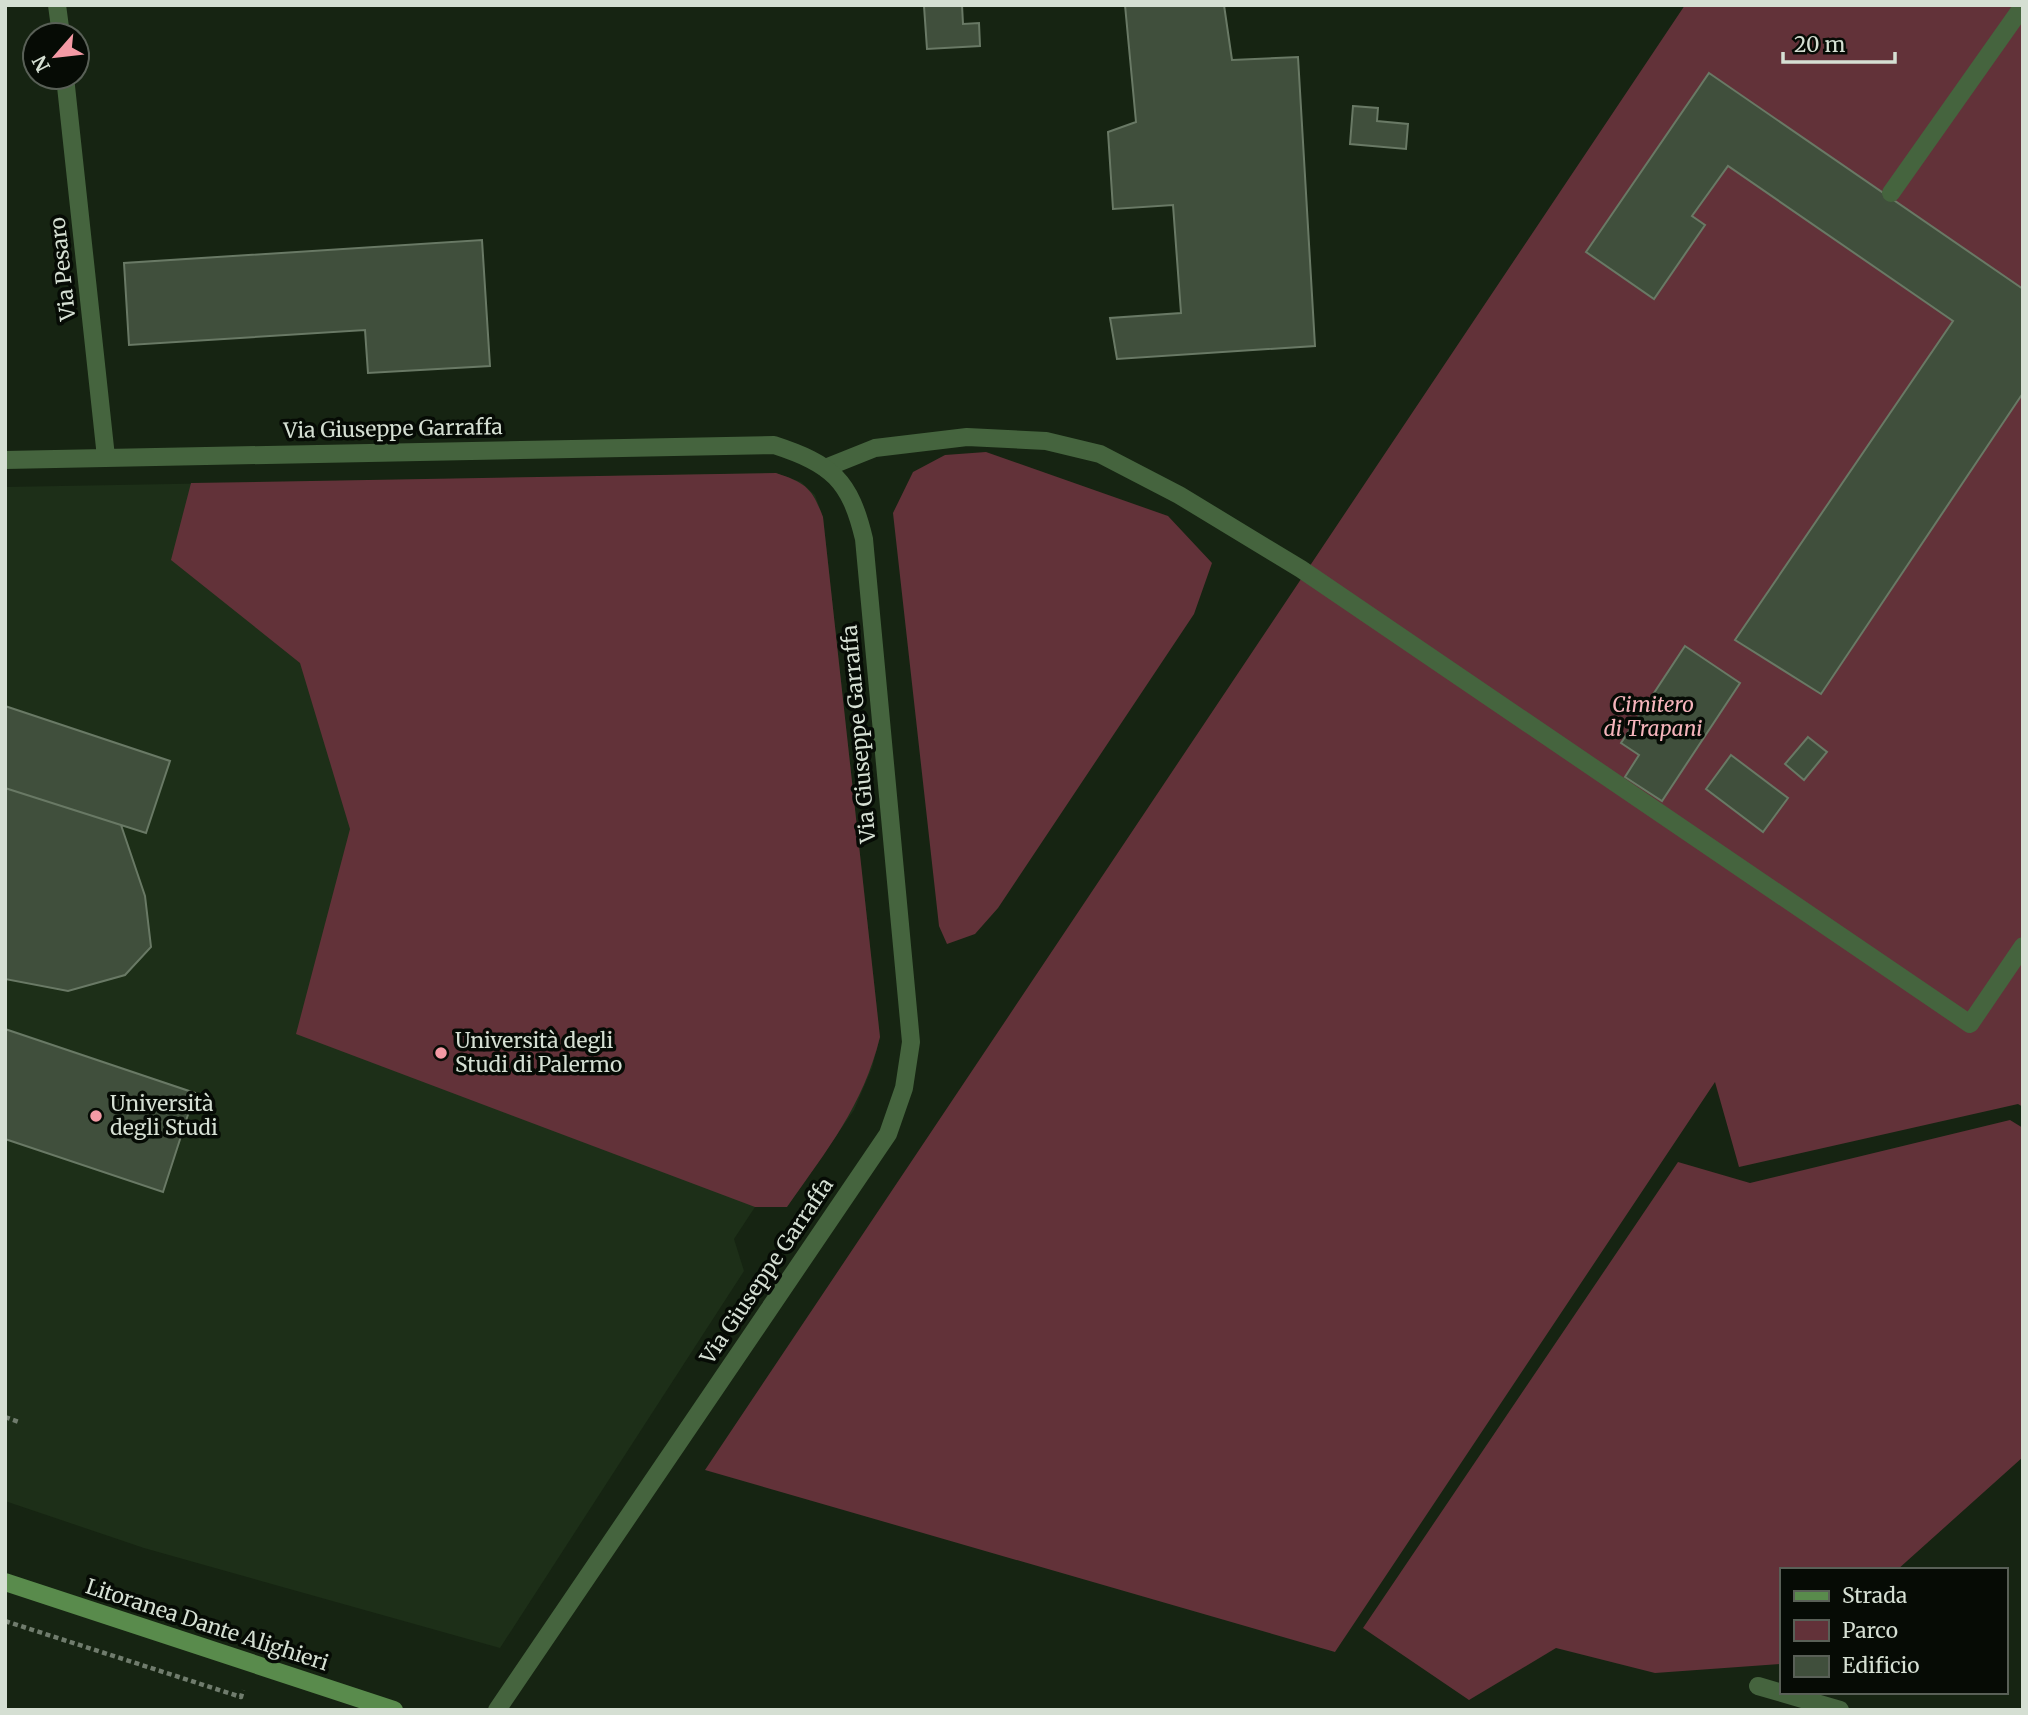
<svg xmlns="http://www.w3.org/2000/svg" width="2028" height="1715" font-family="Merriweather,serif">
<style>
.built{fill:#1d2f18}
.green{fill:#623239}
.building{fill:#404f3c;stroke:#697965;stroke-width:2}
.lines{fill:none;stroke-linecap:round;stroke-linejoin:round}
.path{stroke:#707c6d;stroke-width:4.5;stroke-dasharray:5 3.5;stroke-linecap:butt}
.lane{stroke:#45643e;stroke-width:18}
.street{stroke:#45643e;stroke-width:18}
.secondary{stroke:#598b4c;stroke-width:18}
.poi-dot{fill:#f49aa5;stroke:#060b05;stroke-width:2.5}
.labels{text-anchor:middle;stroke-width:7;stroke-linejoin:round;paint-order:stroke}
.street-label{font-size:21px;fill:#d5dfd3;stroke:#060b05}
.park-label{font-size:21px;font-style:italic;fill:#f5b4bb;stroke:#060b05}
.poi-label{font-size:21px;fill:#d5dfd3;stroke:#060b05;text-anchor:start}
</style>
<rect width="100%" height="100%" fill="#162412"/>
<path class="built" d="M 776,473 L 801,482 L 815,495 L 823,517 L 880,1037 L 872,1068 L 854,1110 L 787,1207 L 755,1207 L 734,1239 L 744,1271 L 500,1648 L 144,1548 L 5,1501 L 5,487 Z"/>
<path class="green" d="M 1685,5 L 2023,5 L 2023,1107 L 2018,1104 L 1739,1167 L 1715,1082 L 1335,1652 L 705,1470 Z
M 986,452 L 1168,516 L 1212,563 L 1194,614 L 998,908 L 975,934 L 947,944 L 939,926 L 893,513 L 913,472 L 945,455 Z
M 776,473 C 806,483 812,488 823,517 L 880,1037 C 863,1106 827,1150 787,1207 L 755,1207 L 296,1034 L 350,829 L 300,663 L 171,560 L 191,483 Z
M 2010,1120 L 2023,1128 L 2023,1457 L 1897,1570 L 1781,1570 L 1781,1664 L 1655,1673 L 1556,1648 L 1469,1700 L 1363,1628 L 1678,1162 L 1750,1183 Z"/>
<path class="building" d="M 962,5 L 963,24 L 979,23 L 980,46 L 927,49 L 924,6 Z
M 1125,5 L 1224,5 L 1232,60 L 1298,57 L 1315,346 L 1117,359 L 1110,318 L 1181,313 L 1173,205 L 1113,209 L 1108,132 L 1136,122 Z
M 1709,73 L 2023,289 L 2023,393 L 1821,694 L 1735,640 L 1953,321 L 1728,166 L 1692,216 L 1705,225 L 1654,299 L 1586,252 Z
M 1353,106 L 1378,108 L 1377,121 L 1408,124 L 1406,149 L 1350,144 Z
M 482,240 L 490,366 L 368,373 L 365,330 L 129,345 L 124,263 Z
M 1685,646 L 1740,683 L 1662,801 L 1625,777 L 1639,755 L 1621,743 Z
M 5,706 L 170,761 L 146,833 L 5,788 Z
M 1808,737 L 1827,752 L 1804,780 L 1785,764 Z
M 1731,755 L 1788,798 L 1763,832 L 1706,789 Z
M 5,788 L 121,825 L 145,896 L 151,947 L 125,975 L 68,991 L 5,979 Z
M 5,1029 L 195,1093 L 163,1192 L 5,1139 Z"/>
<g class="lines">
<path class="path" d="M 5,1417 L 19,1422
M 5,1621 L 241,1697 L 243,1690"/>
<path class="lane" d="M 1891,193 L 2023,6
M 825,468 L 875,448 L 967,437 L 1046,441 L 1100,454 L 1179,495 L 1301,569 L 1970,1024 L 2023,946"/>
<path class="street" d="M 57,5 L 61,35
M 65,77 L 106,457
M 5,460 L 774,445 C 832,464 850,480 864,539 L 911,1042 L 904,1088 L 888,1134 L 497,1710
M 1758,1686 L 1840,1710"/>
<path class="secondary" d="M 5,1582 L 394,1710"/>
</g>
<g class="poi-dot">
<circle cx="441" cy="1053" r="7"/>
<circle cx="96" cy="1116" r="7"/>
</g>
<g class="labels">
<g class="street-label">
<text transform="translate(63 269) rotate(-96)" y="7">Via Pesaro</text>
<text transform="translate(393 429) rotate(-1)" y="7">Via Giuseppe Garraffa</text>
<text transform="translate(859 734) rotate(-95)" y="7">Via Giuseppe Garraffa</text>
<text transform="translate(767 1271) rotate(-56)" y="7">Via Giuseppe Garraffa</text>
<text transform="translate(207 1625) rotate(18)" y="7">Litoranea Dante Alighieri</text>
</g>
<g class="park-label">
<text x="1653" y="712">Cimitero<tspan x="1653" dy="24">di Trapani</tspan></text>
</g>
<g class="poi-label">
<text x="455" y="1048">Università degli<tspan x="455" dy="24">Studi di Palermo</tspan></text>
<text x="110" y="1111">Università<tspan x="110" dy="24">degli Studi</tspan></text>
</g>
</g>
<rect width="2028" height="1715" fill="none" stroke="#d5dfd3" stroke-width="14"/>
<rect x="1780" y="1568" width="228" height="126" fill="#060b05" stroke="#596057" stroke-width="2"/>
<rect x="1794" y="1591" width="35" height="10" fill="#598b4c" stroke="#596057" stroke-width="2"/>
<text x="1842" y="1603" font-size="21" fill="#d5dfd3">Strada</text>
<rect x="1794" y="1620" width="35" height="21" fill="#623239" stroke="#596057" stroke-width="2"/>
<text x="1842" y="1638" font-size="21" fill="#d5dfd3">Parco</text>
<rect x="1794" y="1656" width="35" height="21" fill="#404f3c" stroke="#596057" stroke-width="2"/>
<text x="1842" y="1673" font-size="21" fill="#d5dfd3">Edificio</text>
<g transform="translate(56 56) rotate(242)"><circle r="33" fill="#060b05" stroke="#596057" stroke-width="2"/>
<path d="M0-5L12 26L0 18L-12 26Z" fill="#f49aa5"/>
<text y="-10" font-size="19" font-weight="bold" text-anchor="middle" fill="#d5dfd3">N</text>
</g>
<path d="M1783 52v10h112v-10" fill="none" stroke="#d5dfd3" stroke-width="3.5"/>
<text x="1794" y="52" font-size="21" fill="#d5dfd3" stroke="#060b05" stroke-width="5" paint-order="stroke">20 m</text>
</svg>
